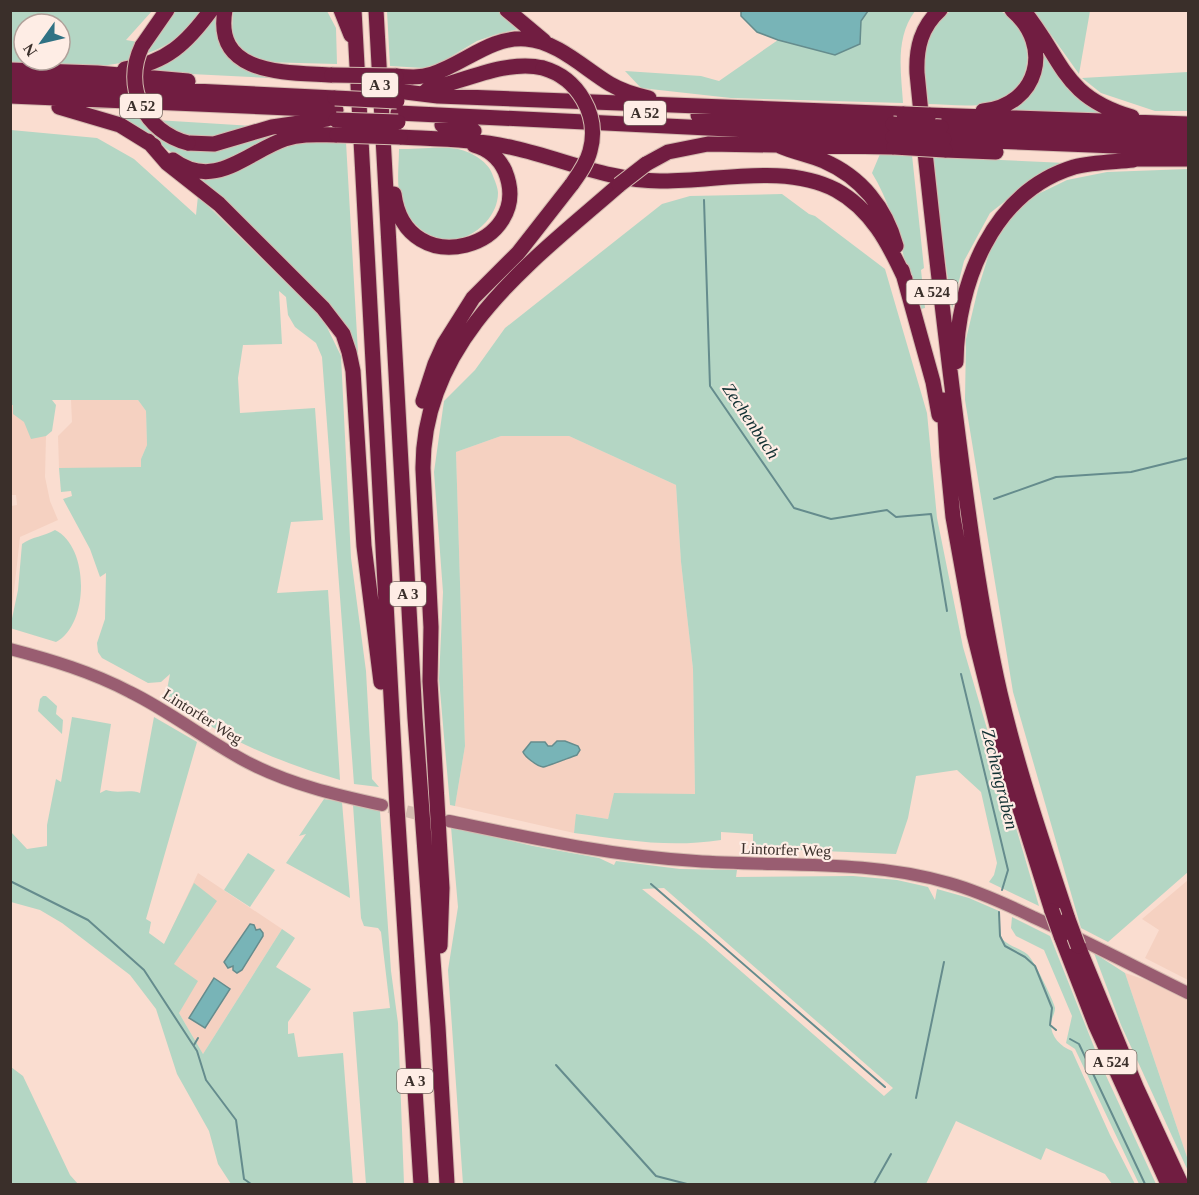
<svg xmlns="http://www.w3.org/2000/svg" width="1199" height="1195" font-family="Georgia,serif">
<style>
.built{fill:#f5d1c1}
.green{fill:#b4d6c4;fill-rule:evenodd}
.water{fill:#78b4b7;stroke:#658c8d;stroke-width:1.5}
.lines{fill:none;stroke-linecap:round;stroke-linejoin:round}
.stream{stroke:#658c8d;stroke-width:2}
.secondary-tunnel{stroke:#d4baaf;stroke-width:12;stroke-dasharray:12 6;stroke-linecap:butt}
.secondary-casing{stroke:#d4baaf;stroke-width:14}
.motorway-casing{stroke:#d4baaf;stroke-width:17}
.secondary{stroke:#995d71;stroke-width:12}
.motorway{stroke:#711d41;stroke-width:15}
.motorway-bridge-casing{stroke:#d4baaf;stroke-width:17;stroke-linecap:butt}
.motorway-bridge{stroke:#711d41;stroke-width:15}
.labels{text-anchor:middle;stroke-width:4.5;stroke-linejoin:round;paint-order:stroke}
.shield{fill:#feede5;stroke:#756862;stroke-width:1.5}
.shield-label{font-size:15px;font-weight:bold;fill:#3a2f2a}
.street-label{font-size:16px;fill:#3a2f2a;stroke:#feede5}
.water-label{font-size:18px;font-style:italic;fill:#123133;stroke:#feede5}
</style>
<rect width="100%" height="100%" fill="#faddd0"/>
<path class="built" d="M 11,359 L 46,436 L 45,477 L 50,501 L 58,520 L 20,537 L 11,618 L 11,506 L 17,505 L 16,495 L 10,495 Z
M 71,400 L 138,400 L 146,411 L 147,445 L 141,459 L 141,468 L 59,468 L 58,436 L 72,422 Z
M 501,436 L 569,436 L 676,485 L 681,562 L 693,669 L 695,795 L 615,793 L 608,819 L 577,814 L 574,833 L 455,806 L 465,746 L 456,452 Z
M 198,873 L 282,929 L 203,1054 L 179,1013 L 164,945 Z
M 1188,880 L 1188,980 L 1145,958 L 1159,930 L 1142,919 Z
M 1125,973 L 1146,980 L 1188,1000 L 1188,1160 Z"/>
<path class="green" d="M 233,10 L 327,11 L 336,28 L 337,64 L 261,62 L 244,53 L 232,34 Z
M 10,11 L 152,11 L 126,40 L 138,42 L 129,61 C 91,71 50,66 11,63 ZM 24,24 L 60,24 L 60,60 L 24,60 Z
M 174,11 L 200,11 C 184,34 173,44 146,54 L 155,35 Z
M 216,11 L 221,11 C 229,53 223,65 270,78 L 151,72 C 185,53 194,43 216,11 Z
M 387,11 L 498,11 L 519,29 L 497,34 L 477,41 L 440,63 L 423,68 L 390,66 Z
M 868,11 L 915,11 C 895,38 901,71 903,103 L 731,98 L 641,88 L 625,71 L 701,76 L 719,81 L 778,40 L 835,54 Z
M 951,11 C 964,11 992,7 1002,12 C 1033,28 1037,80 1005,98 C 983,110 951,104 927,104 C 925,71 917,30 951,11 Z
M 1034,11 L 1090,11 L 1079,74 Z
M 1040,44 L 1103,114 L 1009,110 Z
M 1188,72 L 1188,111 L 1155,111 L 1101,93 L 1082,78 Z
M 112,115 L 141,119 L 156,135 L 169,143 L 285,128 L 329,126 L 329,131 L 211,167 L 182,160 L 147,135 Z
M 156,120 L 253,126 L 254,123 L 262,125 L 200,143 Z
M 11,130 L 97,138 L 134,159 L 196,215 L 198,196 L 323,319 L 341,356 L 351,558 L 366,671 L 372,779 L 379,787 L 354,784 L 322,357 L 316,343 L 295,327 L 288,315 L 286,297 L 279,291 L 282,344 L 243,345 L 238,378 L 240,413 L 315,408 L 323,520 L 291,522 L 277,593 L 328,590 L 340,780 C 276,761 219,738 166,695 L 170,674 L 161,682 L 148,683 L 102,658 L 98,652 L 97,643 L 105,619 L 106,573 L 100,577 L 90,549 L 63,499 L 72,496 L 71,491 L 61,492 L 59,468 L 141,467 L 141,459 L 147,445 L 146,411 L 138,400 L 52,400 L 56,405 L 52,431 L 46,436 L 31,439 L 24,422 L 13,414 L 13,405 L 11,405 Z
M 295,141 L 346,142 L 367,511 L 352,351 L 198,180 L 201,177 Z
M 399,149 C 415,149 443,146 458,149 C 472,152 489,162 493,176 C 495,181 498,188 498,193 C 498,204 493,214 486,222 C 456,255 414,239 401,200 C 396,185 399,165 399,149 Z
M 880,154 L 912,155 L 924,268 L 921,270 L 925,308 L 917,310 C 905,265 897,214 872,173 Z
M 931,157 L 1066,163 L 1034,179 L 990,213 L 964,261 L 952,309 Z
M 1188,169 L 1188,872 L 1108,942 L 1081,928 L 1013,692 L 965,400 L 966,339 L 978,289 L 992,244 L 1012,215 L 1036,195 L 1067,180 L 1107,172 Z
M 782,194 L 809,214 L 815,216 L 885,269 L 927,413 L 937,518 L 963,647 L 1039,906 L 989,882 L 994,875 L 997,863 L 981,792 L 957,770 L 916,776 L 908,818 L 896,854 L 753,848 L 753,834 L 721,832 L 721,840 C 668,848 626,840 574,833 L 576,814 L 608,819 L 614,793 L 695,794 L 693,669 L 681,562 L 676,485 L 569,436 L 501,436 L 456,452 L 465,746 L 455,806 L 450,805 L 439,679 L 443,592 L 434,472 L 444,401 L 475,370 L 505,328 L 662,204 L 690,196 Z
M 55,530 C 90,547 89,625 56,642 L 10,628 L 18,590 L 22,544 C 31,537 45,536 55,530 Z
M 43,696 L 46,696 L 57,706 L 56,714 L 63,720 L 62,734 L 38,711 L 40,699 Z
M 72,717 L 111,724 L 100,793 L 106,790 C 118,794 129,789 140,793 L 154,717 L 197,742 L 146,919 L 151,922 L 149,933 L 164,944 L 194,883 L 217,901 L 174,964 L 198,981 L 179,1013 L 203,1054 L 282,929 L 295,938 L 276,967 L 311,989 L 288,1022 L 288,1034 L 294,1033 L 298,1057 L 343,1053 L 353,1184 L 231,1184 L 218,1164 L 209,1131 L 177,1074 L 156,1009 L 130,975 L 62,923 L 40,910 L 11,902 L 11,832 L 27,849 L 47,846 L 47,825 L 56,779 L 61,782 Z
M 324,799 L 342,802 L 350,898 L 286,863 L 306,834 L 299,836 Z
M 353,805 L 380,811 L 391,971 L 398,1023 L 404,1184 L 366,1184 L 353,1012 L 390,1008 L 381,932 L 378,928 L 364,926 L 361,918 Z
M 451,827 L 533,846 L 599,858 L 614,865 L 616,861 L 680,869 L 737,870 L 736,877 L 853,876 L 897,880 L 928,887 L 935,900 L 937,889 L 969,898 L 999,911 L 999,936 C 1008,946 1017,947 1027,954 C 1033,958 1054,1001 1055,1008 C 1055,1013 1052,1018 1051,1022 C 1050,1036 1060,1046 1072,1051 L 1110,1135 L 1135,1184 L 1112,1184 L 1105,1174 L 1046,1148 L 1041,1160 L 956,1121 L 926,1184 L 463,1184 L 448,970 L 458,907 ZM 664,888 L 893,1088 L 884,1096 L 704,939 L 642,889 Z
M 248,853 L 275,870 L 250,907 L 224,890 Z
M 1012,917 L 1050,936 L 1102,1067 L 1156,1184 L 1139,1184 L 1075,1049 L 1066,1043 L 1072,1016 L 1044,950 L 1016,936 L 1011,928 Z
M 1094,953 L 1125,973 L 1188,1160 L 1188,1171 L 1121,1025 Z
M 11,1067 L 23,1076 L 70,1175 L 78,1184 L 11,1184 Z"/>
<path class="water" d="M 741,11 L 741,10 L 868,11 L 861,21 L 860,44 L 835,55 L 778,40 L 757,32 L 741,16 Z
M 557,741 L 565,741 L 578,746 L 580,750 L 577,755 C 571,757 546,767 543,767 C 537,766 525,757 523,752 L 531,742 L 545,742 L 548,746 L 552,746 Z
M 250,924 L 254,925 L 256,930 L 260,929 L 263,933 L 263,936 L 242,970 L 237,973 L 233,970 L 233,966 L 228,968 L 224,962 Z
M 214,978 L 230,989 L 205,1028 L 189,1018 Z"/>
<g class="lines">
<path class="stream" d="M 704,200 L 710,386 L 794,508 L 831,519 L 887,510 L 896,517 L 931,514 L 947,611
M 994,499 L 1056,477 L 1131,472 L 1188,458
M 961,674 L 1008,870 L 1002,890
M 10,881 L 88,920 L 144,970 L 197,1051 L 206,1080 L 236,1120 L 244,1179 L 251,1184
M 651,884 L 885,1087
M 999,912 L 1000,936 L 1005,946 L 1025,957 L 1035,966 L 1052,1008 L 1050,1025 L 1056,1030
M 1070,1039 L 1079,1044 L 1145,1184
M 194,1045 L 198,1038
M 556,1065 L 656,1176 L 687,1184
M 916,1098 L 944,962
M 874,1184 L 891,1154"/>
<path class="secondary-tunnel" d="M 389,807 L 430,817"/>
<g class="secondary-casing">
<path id="secondary" d="M 10,649 C 52,660 92,672 130,692 C 171,712 207,741 247,762 C 289,784 336,795 382,805
M 449,821 C 531,838 612,856 696,861 C 780,867 867,859 949,883 C 978,891 1006,904 1033,917 C 1086,941 1137,968 1188,993"/>
</g>
<g class="motorway-casing">
<path id="motorway" d="M 225,10 C 213,77 289,72 332,75
M 341,10 L 351,35
M 354,10 L 397,807 L 421,1184
M 376,10 L 415,718 L 438,1027 L 447,1184
M 507,10 L 544,41
M 940,10 C 921,27 916,48 917,73 C 928,186 941,299 955,411 C 967,506 979,600 1000,693 C 1018,770 1043,844 1068,919
M 1023,10 C 1064,60 1061,96 1132,117
M 142,46 L 167,10
M 125,69 C 166,63 187,43 211,10
M 10,70 L 97,73 L 188,81
M 396,76 C 408,77 420,78 432,74 C 464,64 491,36 526,39 C 557,41 585,69 610,84 C 622,91 635,95 649,98
M 10,82 L 335,98
M 427,90 C 462,82 507,59 543,68
M 397,91 L 438,96 L 904,114
M 10,96 L 336,110
M 59,107 L 120,125 L 154,146
M 983,111 C 1038,105 1054,46 1012,10
M 398,113 L 893,137
M 698,115 L 893,124
M 929,115 L 1188,124
M 442,125 L 474,131
M 943,127 L 1066,132 L 1188,135
M 400,137 C 438,139 476,139 514,148 C 563,159 610,181 660,181 C 716,182 785,163 836,190 C 871,209 889,244 905,279
M 944,139 L 1141,147 L 1188,146
M 148,141 L 167,163 L 219,204 L 323,308 L 343,334 L 349,352 L 353,371 L 364,546 L 381,682
M 188,143 L 214,144 L 272,127 L 327,119
M 780,146 C 794,152 809,155 824,161 C 861,177 886,208 896,246
M 945,150 L 996,152
M 1125,159 L 1188,159
M 173,160 C 215,191 247,152 285,139 C 302,133 320,135 337,135
M 646,164 L 668,152 L 708,144 L 894,147
M 394,194 C 406,285 536,247 505,171 C 499,158 488,149 474,145
M 902,270 L 933,382 L 939,415
M 956,362 C 957,284 992,192 1074,167 C 1093,162 1115,162 1133,160
M 944,400 L 947,456 L 953,517 L 974,634 L 1009,774 L 1052,911
M 423,401 L 435,364 L 444,344 L 473,298 L 518,253 L 572,184
M 1061,936 L 1096,1026 L 1168,1184
M 440,946 L 442,888 L 430,681 L 431,627 L 423,469 C 422,340 531,262 619,185
M 1078,946 L 1137,1089 L 1181,1184"/>
</g>
<use href="#secondary" class="secondary"/>
<use href="#motorway" class="motorway"/>
<g class="motorway-bridge-casing">
<path id="motorway-bridge" d="M 142,46 C 122,87 145,132 188,143
M 543,68 C 578,78 600,115 590,151 C 587,163 579,174 572,184
M 332,75 L 396,76
M 335,98 L 397,101
M 904,114 L 929,115
M 336,120 L 398,122
M 893,124 L 941,127
M 337,135 L 400,137
M 893,137 L 944,139
M 894,147 L 945,150
M 619,185 L 646,164
M 1052,911 L 1061,936
M 1068,919 L 1078,946"/>
</g>
<use href="#motorway-bridge" class="motorway-bridge"/>
</g>
<g class="labels">
<g class="shield">
<rect x="362" y="73" width="36" height="24" rx="4.5"/>
<rect x="120" y="94" width="42" height="24" rx="4.5"/>
<rect x="624" y="101" width="42" height="24" rx="4.5"/>
<rect x="906.5" y="280" width="51" height="24" rx="4.5"/>
<rect x="390" y="582" width="36" height="24" rx="4.5"/>
<rect x="1085.5" y="1050" width="51" height="24" rx="4.5"/>
<rect x="397" y="1069" width="36" height="24" rx="4.5"/>
</g>
<g class="shield-label">
<text x="380" y="90">A 3</text>
<text x="141" y="111">A 52</text>
<text x="645" y="118">A 52</text>
<text x="932" y="297">A 524</text>
<text x="408" y="599">A 3</text>
<text x="1111" y="1067">A 524</text>
<text x="415" y="1086">A 3</text>
</g>
<g class="street-label">
<text transform="translate(203 716) rotate(32)" y="6">Lintorfer Weg</text>
<text transform="translate(786 849) rotate(2)" y="6">Lintorfer Weg</text>
</g>
<g class="water-label">
<text transform="translate(751 421) rotate(56)" y="6">Zechenbach</text>
<text transform="translate(1000 779) rotate(76)" y="6">Zechengraben</text>
</g>
</g>
<rect width="1199" height="1195" fill="none" stroke="#3a2f2a" stroke-width="24"/>
<g transform="translate(42 42) rotate(236)"><circle r="28" fill="#feede5" stroke="#b0a19a" stroke-width="1.5"/>
<path d="M0-4.5L10 22L0 15L-10 22Z" fill="#307284"/>
<text y="-9" font-size="16" font-weight="bold" text-anchor="middle" fill="#3a2f2a">N</text>
</g>
</svg>
